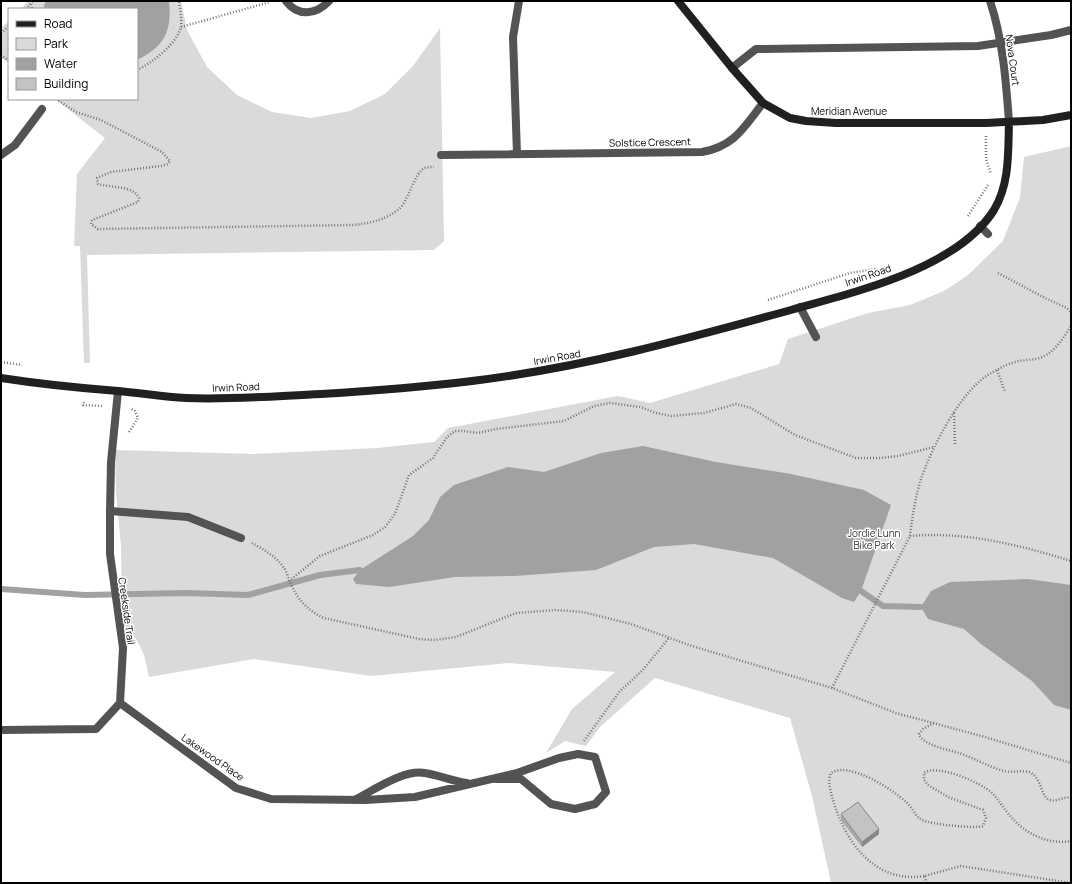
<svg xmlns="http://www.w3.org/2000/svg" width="1072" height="884" font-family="Manrope,sans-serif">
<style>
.green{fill:#dadada}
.water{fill:#a1a1a1}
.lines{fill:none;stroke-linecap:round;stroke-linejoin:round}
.stream{stroke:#a1a1a1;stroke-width:6}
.path{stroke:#757575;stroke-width:2.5;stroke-dasharray:1 2;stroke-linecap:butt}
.lane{stroke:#535353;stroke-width:8}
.street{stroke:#535353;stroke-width:8}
.secondary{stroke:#202020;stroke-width:8}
.wall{fill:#a8a8a8}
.shaded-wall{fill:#888}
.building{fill:#c3c3c3;stroke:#888}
.labels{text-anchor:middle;stroke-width:3;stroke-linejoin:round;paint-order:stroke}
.street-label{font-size:10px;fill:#000;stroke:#fff}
.park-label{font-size:10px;fill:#313131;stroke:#fff}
</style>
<rect width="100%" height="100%" fill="#fff"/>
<path class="green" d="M 28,1 L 181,1 L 187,30 L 207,67 L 237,95 L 272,112 L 311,118 L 350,111 L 385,94 L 413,66 L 440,28 L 444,241 L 434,250 L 87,255 L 90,363 L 84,363 L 80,246 L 74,246 L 77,174 L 105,138 L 55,99 L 137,99 L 137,9 L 21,9 Z
M 9,21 L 9,63 L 1,57 L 1,28 Z
M 1071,146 L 1071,883 L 831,883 L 812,796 L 790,718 L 655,678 L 600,727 L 586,746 L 565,741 L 546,753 L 572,709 L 615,672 L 509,663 L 371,676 L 254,659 L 149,677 C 144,650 141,643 122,623 L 121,546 L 116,493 L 115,450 L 254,454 L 377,448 L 434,442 L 448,428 L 618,396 L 650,403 L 779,364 L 788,339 L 868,313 L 910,305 L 944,291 L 968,275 L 1003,241 L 1020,197 L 1024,157 Z"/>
<path class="water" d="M 46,1 L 169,1 C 172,31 165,46 137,60 L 137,9 L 44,9 L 44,5 Z
M 643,446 L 716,462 L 791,474 L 864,490 L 891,505 L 861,591 L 854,602 L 842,598 L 773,558 L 694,544 L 654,547 L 596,570 L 515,576 L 455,577 L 389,587 L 356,584 L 353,579 L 360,570 L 413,536 L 429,520 L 440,497 L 454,485 L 508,467 L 544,472 L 601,453 Z
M 1028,579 L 1071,585 L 1071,710 L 1054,705 L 1032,681 L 981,644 L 964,629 L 928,619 L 921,607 L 931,591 L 950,582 Z"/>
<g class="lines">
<path class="stream" d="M 1,589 L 85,595 L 187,593 L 248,595 L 320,575 L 360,570
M 861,591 L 883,606 L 921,607"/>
<path class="path" d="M 31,4 L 32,9
M 26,9 L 33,1
M 181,27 L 270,2
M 1,33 L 9,26
M 1,55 L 9,61
M 137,70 C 152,63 178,43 181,26 C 182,19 180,9 179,1
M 56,99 L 76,112 L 101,120 L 162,152 L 170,161 L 168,164 L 161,166 L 111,172 L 97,178 L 98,184 C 110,188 133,185 139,198 L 138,202 L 92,220 L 91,224 L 98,229 L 353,225 C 371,223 385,220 399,209 C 409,200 415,171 425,168 C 428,167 431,167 434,167
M 986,136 L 986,159 L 991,174
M 968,216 L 988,185
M 998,273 L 1045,298 L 1067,308 L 1071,312
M 768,300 L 850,273 L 876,269
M 1,362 L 22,365
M 997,370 L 1005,392
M 84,402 L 83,405 L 103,406
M 954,413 L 955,444
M 129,432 L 138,418 L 135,411 L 130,408
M 910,536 C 964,531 1020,545 1071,561
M 252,543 C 263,549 277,557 284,568 C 287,572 288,578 290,582 C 297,599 308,611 324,618 L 419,639 L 435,640 L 456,637 L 516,613 L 556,610 L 583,612 L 631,624 L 692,646 L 832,688 L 896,713 L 985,737 L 1071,763
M 289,581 L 320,556 L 373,535 L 385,527 L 395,514 L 409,475 L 433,458 L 447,437 L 455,431 L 464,431 L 478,433 L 496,429 L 564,421 L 594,406 L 610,403 L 640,407 L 656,413 L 671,416 L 704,413 L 736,404 L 751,408 L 795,435 L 856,458 L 881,458 L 898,456 L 934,447
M 832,688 L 910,536 C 912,518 915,500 920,482 C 931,449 961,388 993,372 C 999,369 1005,365 1012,363 C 1022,359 1032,361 1042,357 C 1055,352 1064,337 1071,326
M 934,723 L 923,729 L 919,734 C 922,745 949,750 959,753 C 974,758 989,767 1004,771 C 1012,773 1021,770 1029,772 C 1043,778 1040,797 1050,800 C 1057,802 1064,796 1071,798
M 584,741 L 620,691 L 642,671 L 669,638
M 924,876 C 874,884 845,841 833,800 C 831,792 827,781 831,773 C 849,761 892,789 906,802 C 912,807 915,816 922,820 C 929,824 976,829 983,826 L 986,818 L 983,810 L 948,797 L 928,785 L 924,780 L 924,773 C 936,763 982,783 992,793 C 999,800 1004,809 1011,817 C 1026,834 1048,845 1071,841
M 927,883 L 924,876 L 961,866 L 1071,883"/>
<path class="lane" d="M 732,68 L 756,49 L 978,46 L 1051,35 L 1071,30
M 517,154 L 513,37 L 519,1
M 441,155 L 702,152 C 735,146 744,127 763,103
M 980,226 L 988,234
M 800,307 L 816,337
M 110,511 L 188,517 L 241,538"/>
<path class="street" d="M 286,1 C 298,17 316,15 329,1
M 990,1 C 1003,40 1006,81 1009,122
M 1,155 L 15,145 L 42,109
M 120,703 L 236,788 L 271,799 L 365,800 L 415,797 L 517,773 L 559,758 L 578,754 L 595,757 L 606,792 L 595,804 L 575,809 L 551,804 L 521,779 L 496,779
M 1,730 L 96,729 L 120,703 L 123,648 L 110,554 L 110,511 L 111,462 L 118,391
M 356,799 C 374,790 404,769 425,773 C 439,775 452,781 467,783"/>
<path class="secondary" d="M 678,1 L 732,68 L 763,103 L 790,118 L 806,121 L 836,123 L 986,123 L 1043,120 L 1071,115
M 1,378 C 40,384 79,388 118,391 C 141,393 163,397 186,398 C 231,400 276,396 321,394 C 371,391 422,387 472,381 C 581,368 686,339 791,310 C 854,292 957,269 994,210 C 1010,183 1008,152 1009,122"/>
</g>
<path class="wall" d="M 841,814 L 879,834 L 862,847 L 841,820 Z"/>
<path class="shaded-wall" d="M 879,829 L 879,834 L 862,847 L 862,842 Z"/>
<path class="building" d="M 858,802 L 879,829 L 862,842 L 841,814 Z"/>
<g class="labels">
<g class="street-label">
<text transform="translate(1013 60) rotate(82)" y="4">Nova Court</text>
<text x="849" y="115">Meridian Avenue</text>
<text transform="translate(650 142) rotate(-1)" y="4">Solstice Crescent</text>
<text transform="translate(868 275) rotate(-19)" y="4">Irwin Road</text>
<text transform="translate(557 357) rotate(-10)" y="4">Irwin Road</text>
<text transform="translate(236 387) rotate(-2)" y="4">Irwin Road</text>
<text transform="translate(127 611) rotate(82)" y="4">Creekside Trail</text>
<text transform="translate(213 757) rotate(35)" y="4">Lakewood Place</text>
</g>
<g class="park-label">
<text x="874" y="537">Jordie Lunn<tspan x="874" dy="12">Bike Park</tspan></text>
</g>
</g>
<rect width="1072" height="884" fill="none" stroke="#000000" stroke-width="4"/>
<rect x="8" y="8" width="130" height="92" fill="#ffffff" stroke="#999999"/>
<rect x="16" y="21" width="20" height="6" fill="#202020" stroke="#999999"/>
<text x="44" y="28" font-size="12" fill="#000000">Road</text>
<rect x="16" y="38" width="20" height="12" fill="#dadada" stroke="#999999"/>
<text x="44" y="48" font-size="12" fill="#000000">Park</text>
<rect x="16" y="58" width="20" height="12" fill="#a1a1a1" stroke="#999999"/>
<text x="44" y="68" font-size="12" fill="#000000">Water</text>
<rect x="16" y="78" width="20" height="12" fill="#c3c3c3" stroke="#999999"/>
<text x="44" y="88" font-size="12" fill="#000000">Building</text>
</svg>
